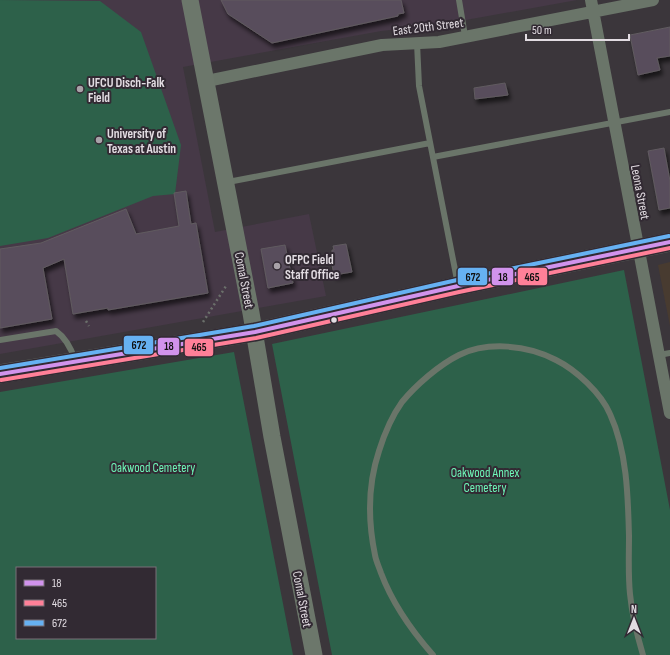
<svg xmlns="http://www.w3.org/2000/svg" width="670" height="655" font-family="'Sofia Sans Condensed',sans-serif">
<style>
.commercial{fill:#483b30}
.built{fill:#463947}
.green{fill:#2d614a;fill-rule:evenodd}
.building{fill:#594d5b;stroke:#605b60;filter:url(#shadow)}
.lines{fill:none;stroke-linecap:round;stroke-linejoin:round}
.path{stroke:#6b706b;stroke-width:2.5;stroke-dasharray:2 3;stroke-linecap:butt}
.lane{stroke:#6a7569;stroke-width:6}
.street{stroke:#6a7569;stroke-width:12}
.secondary{stroke:#6c776b;stroke-width:17}
.primary{stroke:#6a7669;stroke-width:19}
.bus-1-casing{stroke:#322a33;stroke-width:7}
.bus-2-casing{stroke:#322a33;stroke-width:7}
.bus-3-casing{stroke:#322a33;stroke-width:7}
.bus-1{stroke:#d193ec;stroke-width:4}
.bus-2{stroke:#ff8098;stroke-width:4}
.bus-3{stroke:#66b1f2;stroke-width:4}
.poi-dot{fill:#a8a2a8;stroke:#322a33;stroke-width:1.5}
.bus-dot{fill:#e2dce2;stroke:#322a33;stroke-width:1.5}
.labels{text-anchor:middle;stroke-width:4;stroke-linejoin:round;paint-order:stroke}
.street-label{font-size:13px;fill:#e2dce2;stroke:#322a33}
.poi-label{font-size:13px;font-weight:bold;fill:#e2dce2;stroke:#322a33;text-anchor:start}
.park-label{font-size:13px;fill:#6ef7b8;stroke:#322a33}
.line-badge{stroke:#322a33;stroke-width:1.5}
.pale-badge-label{font-size:11px;text-anchor:middle;font-weight:bold;fill:#111}
</style>
<defs>
<filter id="shadow"><feDropShadow dx="2.5" dy="4.5" stdDeviation="2" flood-color="#0009"/></filter>
</defs>
<rect width="100%" height="100%" fill="#3b363b"/>
<path class="commercial" d="M 670,262 L 670,326 L 658,265 Z"/>
<path class="built" d="M 0,0 L 577,0 L 416,29 L 400,29 L 381,31 L 183,67 L 215,232 L 309,214 L 326,296 L 0,354 Z"/>
<path class="green" d="M 0,0 L 100,1 L 141,32 L 181,145 L 175,194 L 153,196 L 48,238 L 0,246 Z
M 624,270 L 670,510 L 670,655 L 332,655 L 272,344 Z
M 234,352 L 293,655 L 0,655 L 0,392 ZM 17,568 L 155,568 L 155,638 L 17,638 Z"/>
<path class="building" d="M 221,0 L 401,0 L 404,13 L 398,14 L 398,16 L 272,43 L 228,14 Z
M 670,27 L 670,56 L 657,58 L 660,70 L 638,75 L 630,35 Z
M 505,83 L 508,95 L 475,99 L 474,88 Z
M 664,148 L 670,181 L 670,208 L 659,210 L 648,151 Z
M 186,191 L 191,224 L 196,223 L 208,293 L 108,310 L 108,308 L 73,314 L 64,259 L 43,268 L 52,319 L 0,328 L 0,249 L 41,243 L 126,209 L 136,234 L 179,226 L 174,193 Z
M 346,244 L 352,272 L 334,275 L 330,255 L 332,254 L 332,250 L 334,250 L 333,246 Z
M 285,245 L 293,283 L 268,288 L 261,249 Z"/>
<g class="lines">
<path class="path" d="M 86,321 L 89,326
M 203,322 L 226,286"/>
<path class="lane" d="M 459,0 L 465,36
M 417,43 L 419,86 L 458,285
M 433,157 L 670,112
M 228,182 L 430,143
M 0,340 L 56,331 C 66,338 71,348 75,360
M 659,355 L 670,353
M 433,655 C 411,630 393,605 381,573 C 379,567 376,561 375,555 C 368,521 368,484 379,451 C 384,435 392,416 402,402 C 416,385 439,365 459,355 C 488,341 528,345 556,360 C 576,370 601,393 610,414 C 627,451 628,496 629,536 C 629,555 628,575 630,594 C 632,615 637,635 643,655"/>
<path class="street" d="M 591,0 L 670,413
M 207,81 L 382,45 L 439,42 L 653,0"/>
<path class="secondary" d="M 190,0 L 251,313 L 272,437 L 314,655"/>
<path class="primary" d="M 0,374 L 255,332 L 458,286 L 670,242"/>
<g class="bus-1-casing">
<path id="bus-1" d="M 0,374 L 255,332 L 458,286 L 670,242"/>
</g>
<g class="bus-2-casing">
<path id="bus-2" d="M 1,380 L 256,338 L 459,292 L 670,248"/>
</g>
<g class="bus-3-casing">
<path id="bus-3" d="M 0,368 L 254,326 L 457,280 L 669,236"/>
</g>
<use href="#bus-1" class="bus-1"/>
<use href="#bus-2" class="bus-2"/>
<use href="#bus-3" class="bus-3"/>
</g>
<g class="poi-dot">
<circle cx="80" cy="89" r="4"/>
<circle cx="99" cy="140" r="4"/>
<circle cx="277" cy="266" r="4"/>
</g>
<circle class="bus-dot" cx="334" cy="320" r="3.5"/>
<g class="labels">
<g class="street-label">
<text transform="translate(428 26) rotate(-7)" y="5">East 20th Street</text>
<text transform="translate(641 192) rotate(79)" y="5">Leona Street</text>
<text transform="translate(245 280) rotate(79)" y="5">Comal Street</text>
<text transform="translate(303 599) rotate(79)" y="5">Comal Street</text>
</g>
<g class="poi-label">
<text x="88" y="87">UFCU Disch-Falk<tspan x="88" dy="15">Field</tspan></text>
<text x="107" y="138">University of<tspan x="107" dy="15">Texas at Austin</tspan></text>
<text x="285" y="264">OFPC Field<tspan x="285" dy="15">Staff Office</tspan></text>
</g>
<g class="park-label">
<text x="153" y="472">Oakwood Cemetery</text>
<text x="485" y="477">Oakwood Annex<tspan x="485" dy="15">Cemetery</tspan></text>
</g>
</g>
<g class="line-badge">
<rect x="517" y="267" width="31" height="19" rx="4" fill="#ff8098"/>
<rect x="491" y="267" width="23" height="19" rx="4" fill="#d193ec"/>
<rect x="457" y="267" width="31" height="19" rx="4" fill="#66b1f2"/>
<rect x="123" y="335" width="31" height="20" rx="4" fill="#66b1f2"/>
<rect x="157" y="337" width="23" height="19" rx="4" fill="#d193ec"/>
<rect x="184" y="338" width="30" height="19" rx="4" fill="#ff8098"/>
</g>
<g class="pale-badge-label">
<text x="532" y="281">465</text>
<text x="503" y="281">18</text>
<text x="473" y="281">672</text>
<text x="139" y="349">672</text>
<text x="169" y="350">18</text>
<text x="199" y="351">465</text>
</g>
<rect x="16" y="567" width="140" height="72" fill="#322a33" stroke="#787179"/>
<rect x="24" y="580" width="20" height="6" fill="#d193ec" stroke="#787179"/>
<text x="52" y="587" font-size="12" fill="#e2dce2">18</text>
<rect x="24" y="600" width="20" height="6" fill="#ff8098" stroke="#787179"/>
<text x="52" y="607" font-size="12" fill="#e2dce2">465</text>
<rect x="24" y="620" width="20" height="6" fill="#66b1f2" stroke="#787179"/>
<text x="52" y="627" font-size="12" fill="#e2dce2">672</text>
<g transform="translate(634 619)" stroke="#322a33" stroke-width="3" paint-order="stroke">
<path d="M0-3L7 15L0 10L-7 15Z" fill="#e2dce2"/>
<text y="-6" font-size="11" font-weight="bold" text-anchor="middle" fill="#e2dce2">N</text>
</g>
<path d="M526 34v6h103v-6" fill="none" stroke="#e2dce2" stroke-width="2"/>
<text x="532" y="34" font-size="12" fill="#e2dce2" stroke="#322a33" stroke-width="3" paint-order="stroke">50 m</text>
</svg>
